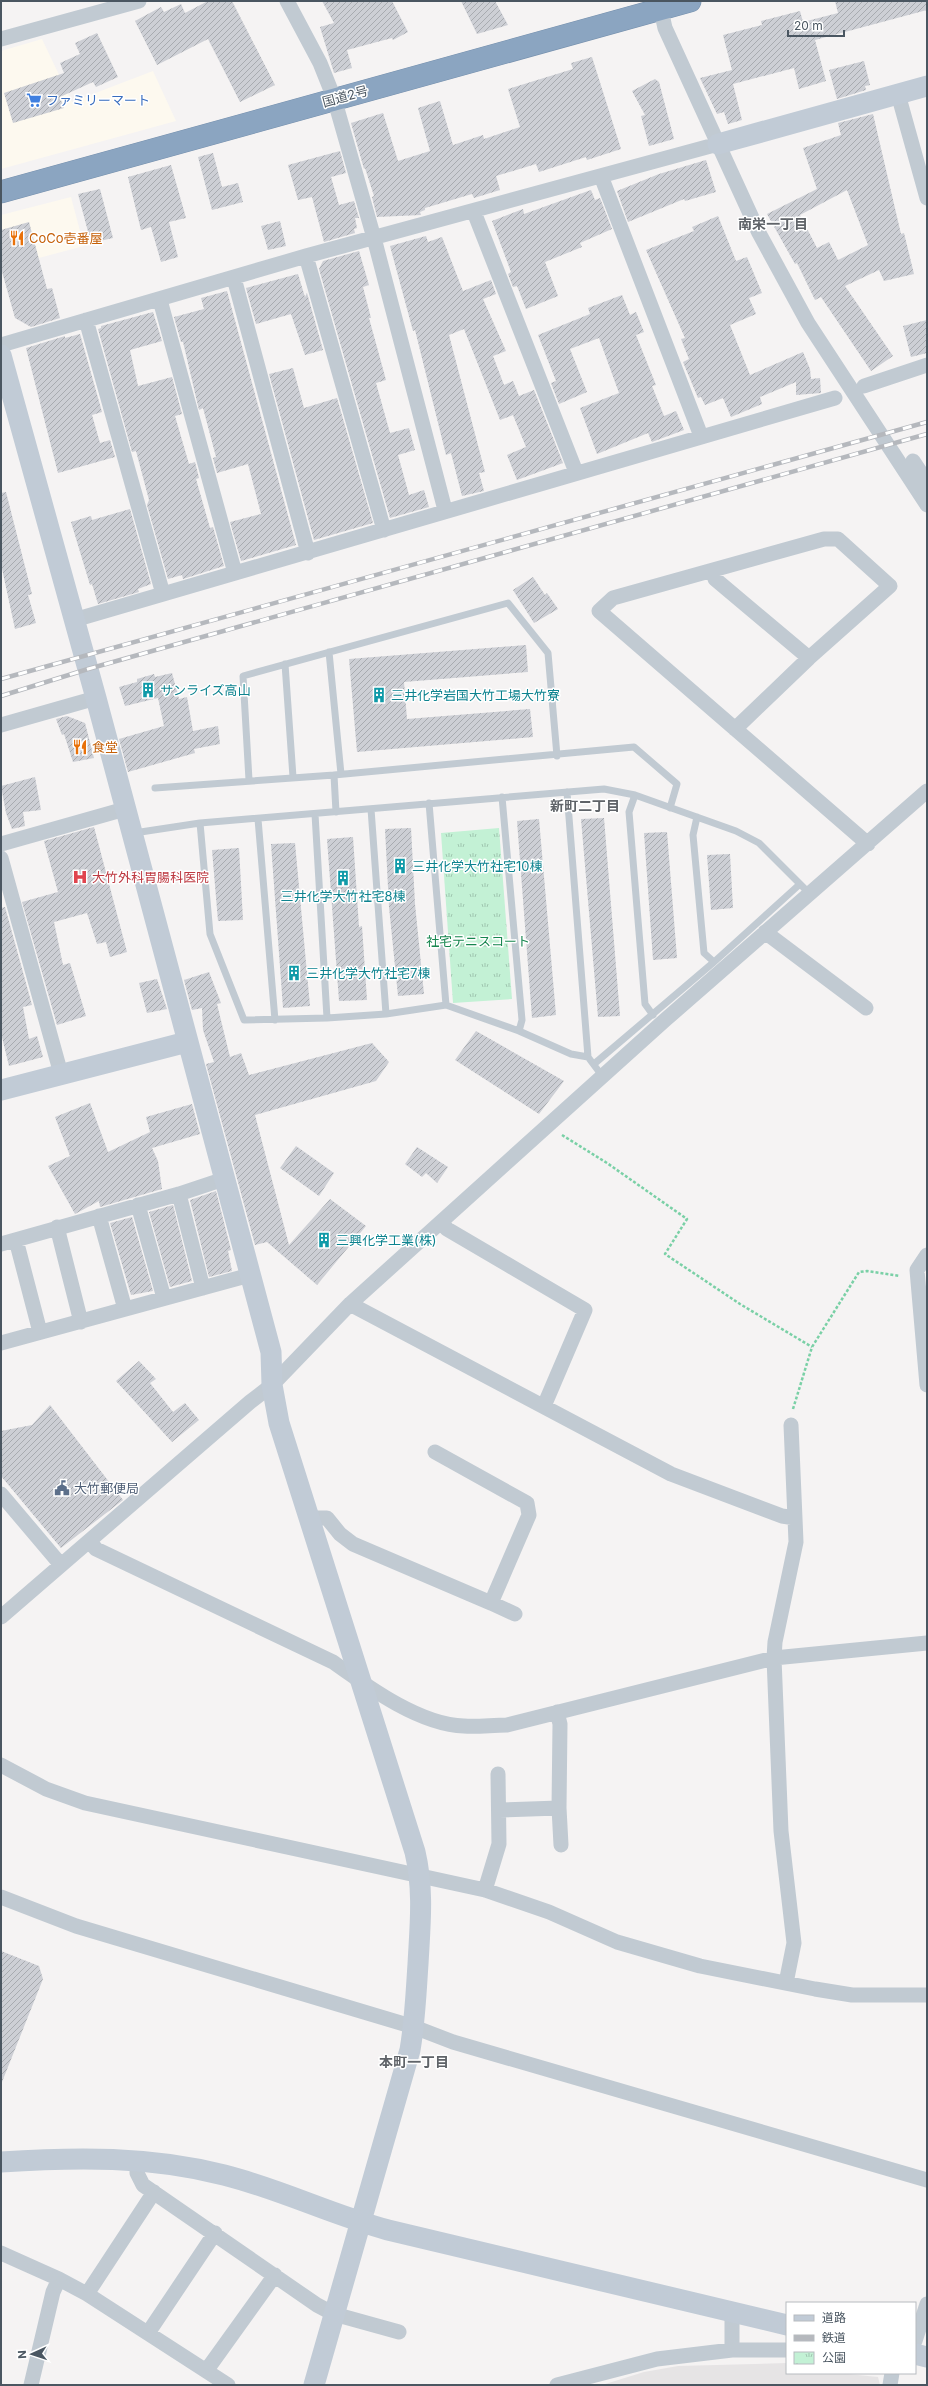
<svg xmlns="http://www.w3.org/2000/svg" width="928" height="2386" font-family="Inter,'Noto Sans JP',sans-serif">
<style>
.commercial{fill:#fdf9ef}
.education{fill:#e6e4e5}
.park{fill:url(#park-tufts)}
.building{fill:url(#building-hatch);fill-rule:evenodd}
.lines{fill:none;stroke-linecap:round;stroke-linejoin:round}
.highway-casing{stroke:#7690ad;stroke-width:23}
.path{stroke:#7ad0a6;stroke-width:2.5;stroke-dasharray:3 2;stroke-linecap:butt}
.lane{stroke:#c1cad2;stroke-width:7}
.street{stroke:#c1cad2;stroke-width:15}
.secondary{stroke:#c1cbd6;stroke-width:21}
.highway{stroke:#8ba5c1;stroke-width:22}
.rail-casing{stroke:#b5b8bd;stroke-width:4.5}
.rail{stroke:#fff;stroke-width:3;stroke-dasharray:9;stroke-linecap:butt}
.labels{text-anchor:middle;stroke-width:3;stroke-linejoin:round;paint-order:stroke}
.street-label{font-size:13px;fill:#4a5661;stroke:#fff}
.shop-label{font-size:13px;fill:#366cbe;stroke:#fff;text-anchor:start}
.food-label{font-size:13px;fill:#c56008;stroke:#fff;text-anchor:start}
.culture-label{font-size:13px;fill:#0d838f;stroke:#fff;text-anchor:start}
.health-label{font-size:13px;fill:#be3a42;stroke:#fff;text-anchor:start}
.park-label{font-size:13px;fill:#17864f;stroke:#fff}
.service-label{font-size:13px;fill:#4e5e75;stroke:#fff;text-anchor:start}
.neighbourhood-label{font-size:14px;font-weight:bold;fill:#5f6368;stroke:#fff}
</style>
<defs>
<pattern id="park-tufts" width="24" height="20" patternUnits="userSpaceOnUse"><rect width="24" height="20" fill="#c3f1d5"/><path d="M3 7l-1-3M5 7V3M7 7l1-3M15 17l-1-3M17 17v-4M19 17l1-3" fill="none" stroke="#a0c6b0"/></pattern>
<pattern id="building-hatch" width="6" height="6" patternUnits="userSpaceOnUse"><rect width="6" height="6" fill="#cdcfd5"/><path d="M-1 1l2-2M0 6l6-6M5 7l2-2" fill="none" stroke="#a8abb0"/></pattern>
</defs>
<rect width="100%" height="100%" fill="#f5f3f3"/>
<path class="commercial" d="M 42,39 L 72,102 L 153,71 L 176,121 L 1,169 L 1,51 Z
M 71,197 L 84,246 L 1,268 L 1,215 Z"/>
<path class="education" d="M 787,2363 L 787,2373 L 838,2373 L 878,2377 L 880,2385 L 602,2385 L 644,2372 L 678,2366 Z"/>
<path class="park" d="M 499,828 L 512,999 L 453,1003 L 441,833 Z"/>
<path class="building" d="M 208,1 L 232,1 L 275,85 L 240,102 L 208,39 L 157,65 L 135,21 L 161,7 L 164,12 L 181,4 L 185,13 Z
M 322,1 L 392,1 L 408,32 L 393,40 L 392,38 L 347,50 L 352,68 L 334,73 L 320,27 L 334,23 Z
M 461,1 L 495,1 L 508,25 L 477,34 Z
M 835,1 L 927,1 L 927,10 L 815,40 L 826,81 L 799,89 L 794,68 L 733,84 L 742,120 L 728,124 L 724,112 L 717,114 L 700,78 L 732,70 L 723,35 L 762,25 L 761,21 L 800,11 L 803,22 L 838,13 Z
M 97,33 L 118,77 L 96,87 L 93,82 L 60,97 L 64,108 L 13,123 L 4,93 L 64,73 L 60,63 L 80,54 L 75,43 Z
M 592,57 L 621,149 L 587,160 L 586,157 L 539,172 L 536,164 L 496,176 L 500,190 L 474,198 L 472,194 L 425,208 L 425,210 L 420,212 L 421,215 L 377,217 L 372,197 L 374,196 L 365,168 L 364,169 L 351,123 L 383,113 L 398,161 L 430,151 L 418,108 L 440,101 L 453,145 L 483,135 L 484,139 L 520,127 L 508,89 L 573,69 L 571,63 Z
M 864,61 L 870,85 L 865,86 L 866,90 L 837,99 L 829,70 Z
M 655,79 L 659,82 L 674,139 L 649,146 L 641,116 L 645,115 L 632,91 Z
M 873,114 L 901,234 L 904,233 L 914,274 L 884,281 L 879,270 L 845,286 L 893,356 L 871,371 L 821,297 L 815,300 L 797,263 L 795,264 L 767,214 L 817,189 L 803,148 L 841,135 L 838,123 ZM 847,190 L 868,245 L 838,260 L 829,242 L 817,248 L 800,215 Z
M 340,151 L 346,173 L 331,177 L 339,205 L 354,201 L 359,218 L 355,218 L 357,228 L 354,229 L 355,233 L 324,242 L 312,197 L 298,200 L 288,165 Z
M 213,153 L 222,187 L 238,183 L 243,202 L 212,210 L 198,157 Z
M 706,160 L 716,192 L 685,201 L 684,199 L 628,222 L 617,191 L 659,174 Z
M 171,165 L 186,218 L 169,222 L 178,257 L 161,262 L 151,227 L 141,230 L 128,177 Z
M 100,189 L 113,238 L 91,243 L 78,194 Z
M 591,190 L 595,200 L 600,198 L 612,229 L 580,243 L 582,247 L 545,262 L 558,296 L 526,309 L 517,286 L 513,287 L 508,274 L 511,272 L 492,221 L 523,209 L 524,214 Z
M 718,216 L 736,261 L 747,257 L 762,293 L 749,298 L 756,314 L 730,325 L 750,375 L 803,352 L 810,369 L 811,379 L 820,378 L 821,393 L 796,395 L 796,382 L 760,397 L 762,404 L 731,417 L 723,398 L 705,405 L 701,397 L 698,398 L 683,362 L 689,359 L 681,339 L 685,338 L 646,250 L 694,231 L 692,227 Z
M 280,221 L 286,246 L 268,250 L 261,226 Z
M 29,222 L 47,289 L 52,288 L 60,318 L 31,327 L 15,318 L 1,268 L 1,230 Z
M 426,236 L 428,242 L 442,237 L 463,291 L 491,280 L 496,294 L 483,299 L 506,351 L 493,356 L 504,385 L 513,381 L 519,396 L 534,390 L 563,463 L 517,480 L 507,455 L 526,447 L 513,415 L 500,420 L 464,329 L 449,335 L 485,472 L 479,473 L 484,491 L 462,496 L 451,453 L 446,455 L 415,330 L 413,331 L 390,246 Z
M 359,251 L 369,285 L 363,287 L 371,318 L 369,318 L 386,380 L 376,383 L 390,433 L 409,428 L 415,450 L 398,455 L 409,495 L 424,490 L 429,507 L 390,518 L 319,269 L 323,261 Z
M 298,274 L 305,297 L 307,293 L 323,350 L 305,355 L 291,314 L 256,324 L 246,288 Z
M 227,291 L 296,545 L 241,561 L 230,522 L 261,514 L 248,464 L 217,473 L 213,458 L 216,457 L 203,408 L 199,410 L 183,342 L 181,342 L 174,317 L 204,309 L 201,298 Z
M 622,295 L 630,315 L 636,312 L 644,332 L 636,335 L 656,385 L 652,386 L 664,416 L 676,411 L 684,430 L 652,442 L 648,433 L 597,454 L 580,408 L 619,393 L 599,338 L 570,349 L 587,392 L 559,404 L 551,383 L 556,381 L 538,335 L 590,314 L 588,308 Z
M 153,312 L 162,341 L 130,350 L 138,386 L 172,377 L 182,414 L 175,416 L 189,464 L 195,462 L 199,478 L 196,479 L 210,528 L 213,527 L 224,566 L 183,579 L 182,575 L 168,579 L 147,505 L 149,500 L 136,451 L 132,452 L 98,329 L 101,328 L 101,326 Z
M 927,320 L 927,353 L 911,357 L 903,326 Z
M 80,334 L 102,412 L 92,415 L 100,443 L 110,440 L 115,457 L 58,473 L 26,348 L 65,336 L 65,338 Z
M 293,368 L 304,408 L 337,398 L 373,523 L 314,540 L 269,374 Z
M 6,492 L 32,594 L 28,595 L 36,623 L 15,629 L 1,564 L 1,493 Z
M 130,509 L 151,584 L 138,589 L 139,592 L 98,604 L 92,584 L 90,585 L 71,522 L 91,516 L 92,520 Z
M 533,577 L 545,595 L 547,593 L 558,609 L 534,623 L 513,590 Z
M 526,645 L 528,672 L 404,682 L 407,719 L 530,709 L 533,737 L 357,752 L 349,659 Z
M 172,673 L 179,699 L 187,697 L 193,731 L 218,726 L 220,744 L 194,749 L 195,753 L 128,772 L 119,739 L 164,726 L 158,698 L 125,706 L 119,687 L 137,682 L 137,679 L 154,674 L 155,677 Z
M 67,716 L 85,723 L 94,758 L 73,762 L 64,734 L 62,735 L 56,719 Z
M 35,777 L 41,810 L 23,812 L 25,826 L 12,829 L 6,813 L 1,786 Z
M 604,818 L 620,1016 L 598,1017 L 581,819 Z
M 539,819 L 556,1015 L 532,1018 L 517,821 Z
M 94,827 L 127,952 L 110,957 L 106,942 L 97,944 L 87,913 L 54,922 L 63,965 L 70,963 L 86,1016 L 57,1025 L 22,902 L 58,892 L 44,841 Z
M 411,828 L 415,904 L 424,994 L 398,996 L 389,907 L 385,829 Z
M 667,832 L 677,958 L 653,960 L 644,833 Z
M 353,837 L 359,927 L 362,926 L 367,1000 L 339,1001 L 327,839 Z
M 295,843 L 310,1006 L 283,1008 L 271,844 Z
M 239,848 L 243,920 L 218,921 L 212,850 Z
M 730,854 L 733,908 L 711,910 L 707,855 Z
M 5,907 L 32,1005 L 23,1007 L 29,1039 L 37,1036 L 43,1057 L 9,1066 L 1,1033 L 1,908 Z
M 209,972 L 221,1003 L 217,1004 L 230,1057 L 241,1053 L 249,1075 L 372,1043 L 389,1062 L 376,1081 L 255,1115 L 289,1245 L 330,1199 L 366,1226 L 317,1285 L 267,1242 L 255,1245 L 206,1064 L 214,1062 L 203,1030 L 202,1008 L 192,1010 L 184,980 Z
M 157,979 L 167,1009 L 147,1013 L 139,983 Z
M 476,1031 L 564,1081 L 539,1114 L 455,1060 Z
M 90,1103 L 108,1152 L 150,1132 L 146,1117 L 192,1104 L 200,1134 L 152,1148 L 158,1161 L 162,1189 L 100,1207 L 99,1201 L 75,1214 L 48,1166 L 70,1156 L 55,1117 Z
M 296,1146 L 334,1173 L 319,1196 L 280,1168 Z
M 417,1147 L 448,1167 L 437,1183 L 426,1173 L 422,1177 L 405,1164 Z
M 216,1191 L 231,1250 L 228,1251 L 232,1271 L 209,1277 L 190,1200 Z
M 173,1205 L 192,1281 L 170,1287 L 149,1212 Z
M 132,1217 L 153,1291 L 131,1295 L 110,1223 Z
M 139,1361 L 156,1379 L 150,1383 L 173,1412 L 185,1403 L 199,1420 L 172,1442 L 116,1381 Z
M 50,1405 L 123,1500 L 61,1548 L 1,1476 L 1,1431 L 32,1425 Z
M 1,1951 L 39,1966 L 43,1979 L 2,2082 Z"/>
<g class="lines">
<g class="highway-casing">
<path id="highway" d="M 1,192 L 690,1"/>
</g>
<path class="path" d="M 562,1135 L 607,1163 L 687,1219 L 665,1254 L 740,1304 L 812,1347
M 793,1409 L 812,1347 L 859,1272 L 867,1271 L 900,1276"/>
<path class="lane" d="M 329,652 L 341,774
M 285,664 L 293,777
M 249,780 L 243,676 L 508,603 L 548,653 L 557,756
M 155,788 L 334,775
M 567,792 L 588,1057
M 635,795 L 629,812 L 645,1004 L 653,1015
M 502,797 L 522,1020 L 519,1031
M 429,803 L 446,1005
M 371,809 L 386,1014
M 336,812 L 334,775 L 634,747 L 677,784 L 670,808
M 315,814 L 327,1018
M 697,817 L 693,835 L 704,953 L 714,962
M 258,819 L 275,1020
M 200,823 L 210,934 L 244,1020 L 327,1018 L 386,1014 L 446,1005 L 519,1031 L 571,1054 L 588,1057 L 603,1077
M 134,833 L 200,823 L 604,789 L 635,795 L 736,831 L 759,843 L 809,893
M 594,1064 L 714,962 L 800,884"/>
<path class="street" d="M 287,1 L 320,63 L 334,98 L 374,238 L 445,510
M 659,1 L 665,28 L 759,233 L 808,323 L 927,505
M 1,39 L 139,1
M 898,94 L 927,198
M 601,176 L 701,436
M 474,212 L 576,472
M 306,256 L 384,530
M 234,278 L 308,553
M 160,300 L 235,573
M 86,320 L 163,594
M 1,345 L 306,256 L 718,144
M 864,386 L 927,365
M 913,461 L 927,482
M 713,571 L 715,579 L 809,658
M 74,620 L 835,398
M 1,725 L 96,698
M 735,729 L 809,658 L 890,586 L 838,539 L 824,539 L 613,598 L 599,611 L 868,844
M 1,844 L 125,809
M 1,858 L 61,1074
M 765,932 L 866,1008
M 179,1194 L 203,1288
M 138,1205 L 164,1298
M 99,1216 L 125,1309
M 441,1222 L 447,1229 L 585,1310 L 544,1406
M 57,1227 L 81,1322
M 16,1240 L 40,1332
M 1,1244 L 179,1194 L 224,1179
M 927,1255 L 917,1270 L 927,1385
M 350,1304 L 671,1474 L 782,1516 L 795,1518
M 1,1343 L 250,1275
M 435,1452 L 527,1503 L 529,1515 L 491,1603 L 515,1614
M 1,1494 L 61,1565
M 310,1518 L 327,1518 L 340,1534 L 353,1544 L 491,1603
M 90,1542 L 96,1549 L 333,1662 C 368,1687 420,1725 464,1726 C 478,1727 492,1725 507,1725 L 774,1658 L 927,1643
M 1,1617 L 250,1402 L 272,1385 L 350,1304 L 504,1165 L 665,1020 L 927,791
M 557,1712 L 560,1724 L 559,1808
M 1,1765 L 46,1789 L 85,1803 L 485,1890 L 549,1912 L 617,1942 L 700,1966 L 815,1989 L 852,1995 L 927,1995
M 499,1810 L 559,1808 L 561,1845
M 485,1890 L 499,1844 L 498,1774
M 1,1897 L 76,1926 L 414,2027 L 453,2042 L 927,2180
M 786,1983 L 794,1943 L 781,1831 L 774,1658 L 775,1642 L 796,1542 L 791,1425
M 137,2160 L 137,2173 L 143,2185 L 317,2305 L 334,2314 L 399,2332
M 1,2253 L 59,2279 L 87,2294 L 228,2385
M 87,2294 L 154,2192
M 732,2312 L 732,2350
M 148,2333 L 215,2233
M 915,2341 L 927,2304
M 206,2371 L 275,2275
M 31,2385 L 53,2292 L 59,2279
M 557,2385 L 657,2359 L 732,2350 L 787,2350
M 890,2385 L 892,2373"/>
<path class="secondary" d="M 718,144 L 927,86
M 1,355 L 96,698 L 271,1352 L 272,1385 L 279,1423 L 415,1852 C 424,1890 420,1926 418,1964 C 416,1993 415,2021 410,2050 L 314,2385
M 1,1090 L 187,1042
M 1,2162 C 76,2157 150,2156 224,2175 C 280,2189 332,2215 388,2230 L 787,2325
M 915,2354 L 927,2357"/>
<use href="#highway" class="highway"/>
<g class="rail-casing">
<path id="rail" d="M 1,679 L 927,422
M 1,696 L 88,669 L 927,434"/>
</g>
<use href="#rail" class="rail"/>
</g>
<defs>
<g id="supermarket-bare" transform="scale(1.2)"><path d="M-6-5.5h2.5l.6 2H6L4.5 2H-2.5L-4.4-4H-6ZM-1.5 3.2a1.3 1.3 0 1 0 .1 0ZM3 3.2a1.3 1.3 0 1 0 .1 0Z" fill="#3f7fe0" stroke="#fff" stroke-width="2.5" paint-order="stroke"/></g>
<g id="restaurant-bare" transform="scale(1.2)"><path d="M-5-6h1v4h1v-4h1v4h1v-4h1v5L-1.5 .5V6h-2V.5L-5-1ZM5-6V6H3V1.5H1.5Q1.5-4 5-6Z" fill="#e8710a" stroke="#fff" stroke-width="2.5" paint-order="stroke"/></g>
<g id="building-bare" transform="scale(1.2)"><path d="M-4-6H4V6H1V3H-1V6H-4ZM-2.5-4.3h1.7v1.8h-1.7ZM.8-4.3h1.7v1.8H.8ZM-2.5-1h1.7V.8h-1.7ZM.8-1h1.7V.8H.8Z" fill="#0f9aa8" stroke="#fff" stroke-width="2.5" paint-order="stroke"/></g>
<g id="hospital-bare" transform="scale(1.2)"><path d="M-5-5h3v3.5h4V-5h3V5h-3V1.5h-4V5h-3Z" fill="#e0444e" stroke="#fff" stroke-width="2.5" paint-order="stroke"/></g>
<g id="civic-bare" transform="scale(1.2)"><path d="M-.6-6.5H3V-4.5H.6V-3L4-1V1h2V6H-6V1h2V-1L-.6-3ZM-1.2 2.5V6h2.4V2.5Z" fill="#5c6f8a" stroke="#fff" stroke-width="2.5" paint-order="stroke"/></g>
</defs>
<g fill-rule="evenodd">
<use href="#supermarket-bare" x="34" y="100"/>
<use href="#restaurant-bare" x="17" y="238"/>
<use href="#building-bare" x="148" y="690"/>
<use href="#building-bare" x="379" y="695"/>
<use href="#restaurant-bare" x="80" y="747"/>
<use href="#building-bare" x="400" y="866"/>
<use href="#hospital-bare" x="80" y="877"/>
<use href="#building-bare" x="343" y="878"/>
<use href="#building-bare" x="294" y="973"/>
<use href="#building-bare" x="324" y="1240"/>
<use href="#civic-bare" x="62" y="1488"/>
</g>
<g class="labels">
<g class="street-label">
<text transform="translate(345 96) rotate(-15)" y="5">国道2号</text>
</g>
<g class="shop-label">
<text x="46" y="105">ファミリーマート</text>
</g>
<g class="food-label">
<text x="29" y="243">CoCo壱番屋</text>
<text x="92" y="752">食堂</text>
</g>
<g class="culture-label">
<text x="160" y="695">サンライズ高山</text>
<text x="391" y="700">三井化学岩国大竹工場大竹寮</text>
<text x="412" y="871">三井化学大竹社宅10棟</text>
<text x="343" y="901" text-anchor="middle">三井化学大竹社宅8棟</text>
<text x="306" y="978">三井化学大竹社宅7棟</text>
<text x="336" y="1245">三興化学工業(株)</text>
</g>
<g class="health-label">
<text x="92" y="882">大竹外科胃腸科医院</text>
</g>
<g class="park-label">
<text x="478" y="946">社宅テニスコート</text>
</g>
<g class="service-label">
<text x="74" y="1493">大竹郵便局</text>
</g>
<g class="neighbourhood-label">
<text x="773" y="229">南栄一丁目</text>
<text x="585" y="811">新町二丁目</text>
<text x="414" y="2067">本町一丁目</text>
</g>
</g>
<rect width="928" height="2386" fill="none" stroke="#4a5661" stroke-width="4"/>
<rect x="786" y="2302" width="130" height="72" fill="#ffffff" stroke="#b7bbc0"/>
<rect x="794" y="2315" width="20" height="6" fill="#c1cbd6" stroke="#b7bbc0"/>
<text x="822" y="2322" font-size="12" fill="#4a5661">道路</text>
<rect x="794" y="2335" width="20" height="6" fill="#b5b8bd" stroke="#b7bbc0"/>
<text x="822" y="2342" font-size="12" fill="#4a5661">鉄道</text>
<rect x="794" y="2352" width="20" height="12" fill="url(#park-tufts)" stroke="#b7bbc0"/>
<text x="822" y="2362" font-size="12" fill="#4a5661">公園</text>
<g transform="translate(32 2354) rotate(267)" stroke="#ffffff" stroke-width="3" paint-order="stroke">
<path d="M0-3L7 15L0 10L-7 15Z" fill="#4a5661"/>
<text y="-6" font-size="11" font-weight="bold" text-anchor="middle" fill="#4a5661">N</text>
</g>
<path d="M788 30v6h56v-6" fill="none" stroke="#4a5661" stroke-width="2"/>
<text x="794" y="30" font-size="12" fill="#4a5661" stroke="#ffffff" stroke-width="3" paint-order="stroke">20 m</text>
</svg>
